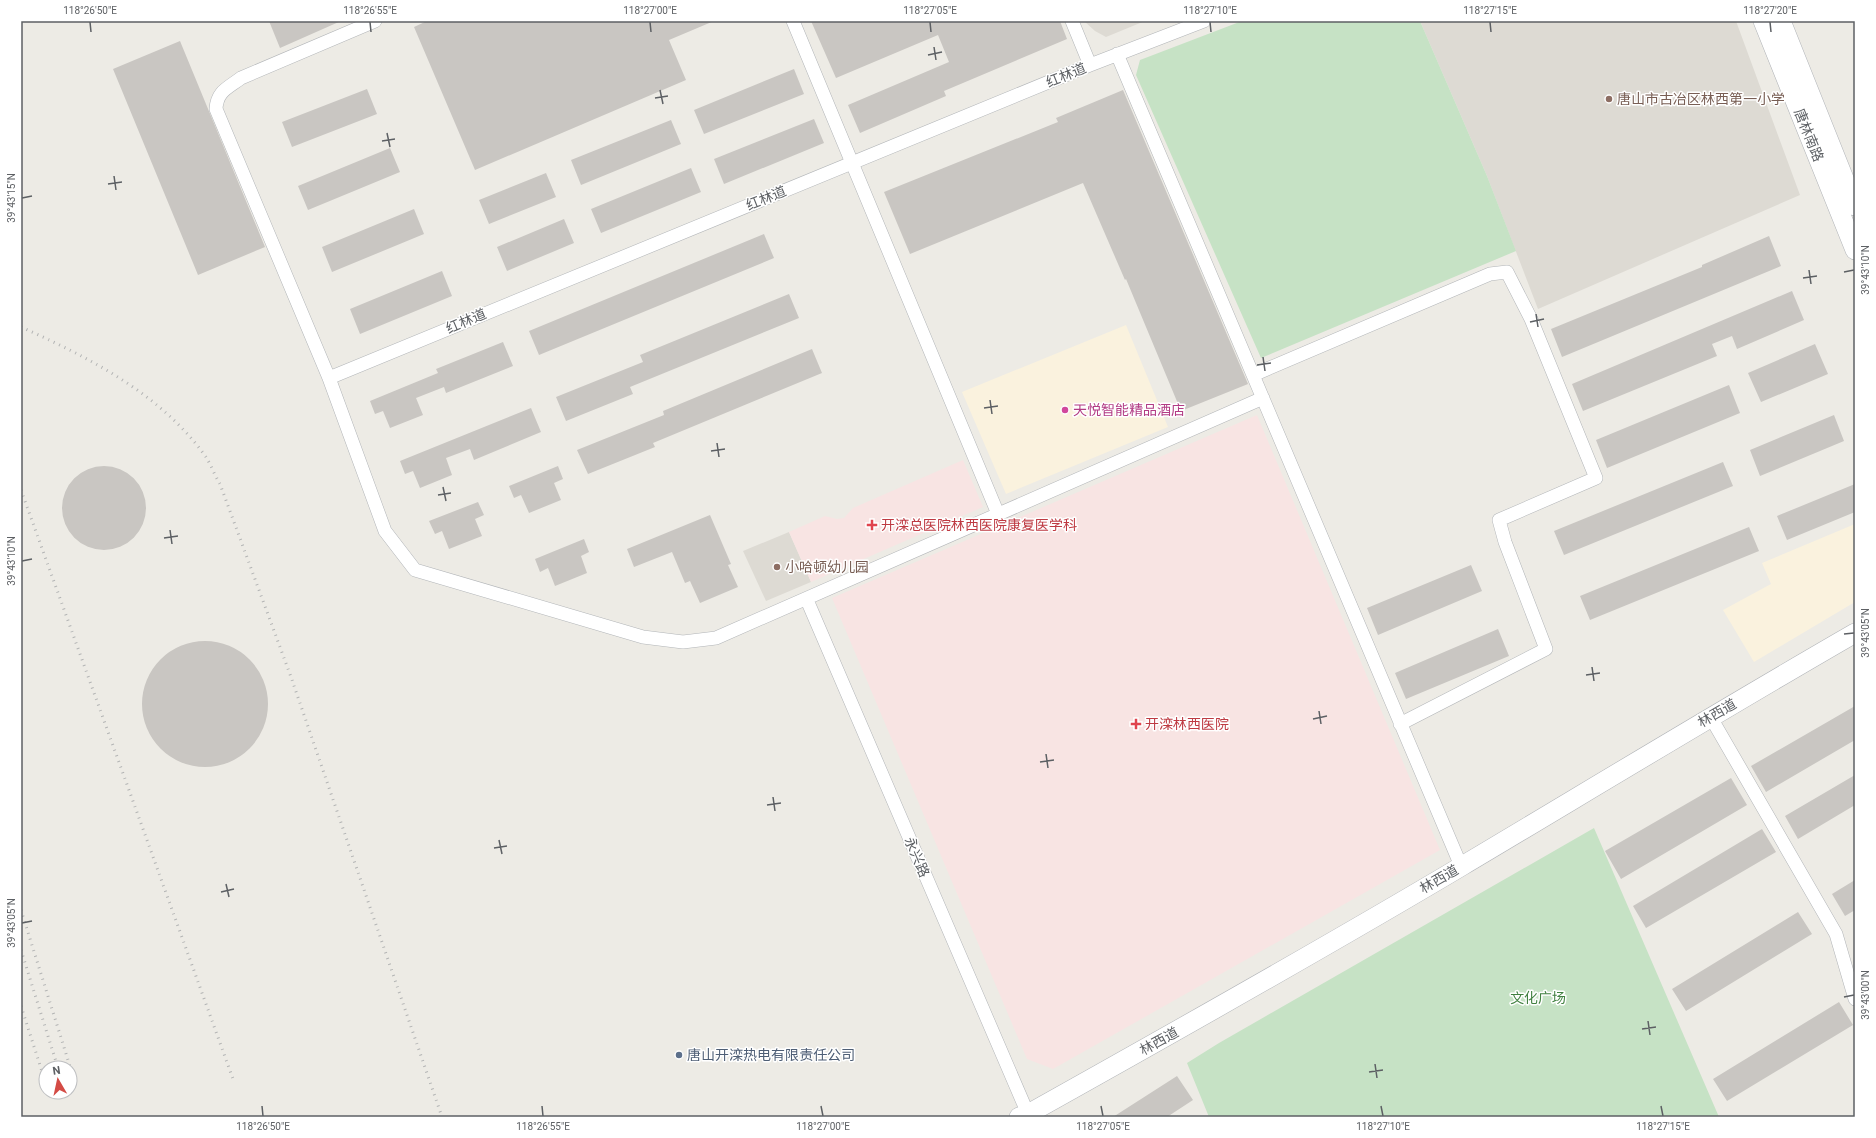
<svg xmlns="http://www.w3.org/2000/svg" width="1876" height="1138" font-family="Roboto,'Noto Sans SC',sans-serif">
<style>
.commercial{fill:#faf2de}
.education{fill:#dddad3}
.medical{fill:#f8e4e3}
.green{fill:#c6e2c5}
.building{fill:#c9c6c2}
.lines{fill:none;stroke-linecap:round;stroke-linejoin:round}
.minor-casing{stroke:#b2b5b8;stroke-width:14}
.secondary-casing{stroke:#b1b4b8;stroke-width:20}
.minor{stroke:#fff;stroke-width:13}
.secondary{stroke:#fff;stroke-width:19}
.rail{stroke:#b3b4b4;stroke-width:3;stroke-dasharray:1 5;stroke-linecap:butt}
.ticks{fill:none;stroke:#5d6064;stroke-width:1.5}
.education-dot{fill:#8d6e63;stroke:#fff;stroke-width:1.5}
.hotel-dot{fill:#d1479c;stroke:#fff;stroke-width:1.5}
.health-dot{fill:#e0444e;stroke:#fff;stroke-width:1.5}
.service-dot{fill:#5c6f8a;stroke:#fff;stroke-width:1.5}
.labels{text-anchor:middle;stroke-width:3;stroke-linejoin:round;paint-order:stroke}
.street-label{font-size:14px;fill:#5d6064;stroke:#fff}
.education-label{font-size:14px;fill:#785e54;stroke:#fff;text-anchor:start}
.hotel-label{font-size:14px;fill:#b23c85;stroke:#fff;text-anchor:start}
.health-label{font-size:14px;fill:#be3a42;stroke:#fff;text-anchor:start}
.park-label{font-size:14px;fill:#408040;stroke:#fff}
.service-label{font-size:14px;fill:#4e5e75;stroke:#fff;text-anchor:start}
.neatline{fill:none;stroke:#5d6064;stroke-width:1.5}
.ticks-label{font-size:10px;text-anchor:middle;fill:#5d6064}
</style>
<rect width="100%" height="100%" fill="#edebe5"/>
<path class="commercial" d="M 1126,325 L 1168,427 L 1006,494 L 962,392 Z
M 1855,524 L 1855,602 L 1754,662 L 1723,610 L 1771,584 L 1762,563 Z"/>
<path class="education" d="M 1084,21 L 1145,21 L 1106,37 L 1095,31 Z
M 1420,21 L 1736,21 L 1800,195 L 1538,309 L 1487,176 Z
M 789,532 L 811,582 L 766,601 L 743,551 Z"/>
<path class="medical" d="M 1257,415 L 1440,850 L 1053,1069 L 1027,1059 L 832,598 Z
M 963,460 L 983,507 L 811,582 L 789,532 L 825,516 L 837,519 L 844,518 L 853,508 Z"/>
<path class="green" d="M 1242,21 L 1420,21 L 1487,176 L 1516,251 L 1261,358 L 1136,75 L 1140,60 Z
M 1594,828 L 1719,1117 L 1209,1117 L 1187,1063 L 1219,1043 Z"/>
<path class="building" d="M 269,21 L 341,21 L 280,48 Z
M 427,21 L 714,21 L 669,40 L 686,80 L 475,170 L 414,27 Z
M 811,21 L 1060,21 L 1067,39 L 944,91 L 946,96 L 860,133 L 848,105 L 949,62 L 938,35 L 836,78 Z
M 180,41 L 265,247 L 198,275 L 113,69 Z
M 794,69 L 804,94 L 704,134 L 694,110 Z
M 367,89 L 377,114 L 292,147 L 282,122 Z
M 1123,90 L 1248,384 L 1181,411 L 1126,279 L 1125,280 L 1083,183 L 910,254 L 884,192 L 1058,122 L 1056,118 Z
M 814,119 L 824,143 L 724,184 L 714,159 Z
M 671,120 L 681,144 L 581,185 L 571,160 Z
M 390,148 L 400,172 L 308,210 L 298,186 Z
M 691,168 L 701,192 L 601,233 L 591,209 Z
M 546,173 L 556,197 L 489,224 L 479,200 Z
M 414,209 L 424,234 L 332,272 L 322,247 Z
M 564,219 L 574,243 L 507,271 L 497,247 Z
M 764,234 L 774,258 L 539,355 L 529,331 Z
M 1769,236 L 1781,266 L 1562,357 L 1551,329 L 1702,267 L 1702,265 Z
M 442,271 L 452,296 L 360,334 L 350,309 Z
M 1792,291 L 1804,320 L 1737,349 L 1732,336 L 1712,344 L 1717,356 L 1583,411 L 1572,384 Z
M 789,294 L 799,318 L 630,387 L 633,394 L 566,421 L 556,397 L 643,362 L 640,355 Z
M 503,342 L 513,366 L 446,393 L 444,387 L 416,398 L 423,415 L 390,428 L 383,411 L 375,414 L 370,401 L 438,373 L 436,369 Z
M 1815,344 L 1828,374 L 1761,402 L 1748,373 Z
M 812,349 L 822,373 L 653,443 L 655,447 L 588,474 L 577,450 L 664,415 L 663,411 Z
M 1729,385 L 1740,413 L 1607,468 L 1596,440 Z
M 531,408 L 541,432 L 474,460 L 470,449 L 446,458 L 452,475 L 420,488 L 413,471 L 405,474 L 400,461 Z
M 1834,415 L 1844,441 L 1760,476 L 1750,450 Z
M 1723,462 L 1733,486 L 1564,555 L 1554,531 Z
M 558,466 L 563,479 L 554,483 L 561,500 L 529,513 L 521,495 L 514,498 L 509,486 Z
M62 508a42 42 0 1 1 84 0a42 42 0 1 1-84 0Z
M 1855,484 L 1855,512 L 1787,540 L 1777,516 Z
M 478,502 L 484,515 L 475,519 L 482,536 L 449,549 L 442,531 L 435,534 L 429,521 Z
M 710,515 L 731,564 L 728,565 L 738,587 L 700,603 L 690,581 L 685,583 L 672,552 L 634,567 L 627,549 Z
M 1749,527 L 1759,551 L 1590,620 L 1580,596 Z
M 584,539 L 589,552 L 581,556 L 587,573 L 555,586 L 548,568 L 540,572 L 535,559 Z
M 1471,565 L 1482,591 L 1378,635 L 1367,608 Z
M 1498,629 L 1509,656 L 1406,699 L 1395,673 Z
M142 704a63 63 0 1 1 126 0a63 63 0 1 1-126 0Z
M 1855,706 L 1855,740 L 1766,792 L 1751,766 Z
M 1855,775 L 1855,805 L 1798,839 L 1785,816 Z
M 1731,778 L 1747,805 L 1621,879 L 1605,851 Z
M 1762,829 L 1776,852 L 1646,928 L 1633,906 Z
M 1855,880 L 1855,910 L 1845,916 L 1832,894 Z
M 1798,912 L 1812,934 L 1686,1011 L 1672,989 Z
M 1839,1002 L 1853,1025 L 1727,1101 L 1713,1079 Z
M 1177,1076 L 1193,1100 L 1167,1117 L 1113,1117 Z"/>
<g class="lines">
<g class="minor-casing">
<path id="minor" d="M 375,21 L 241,78 C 228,88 217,91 216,109 L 329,378 L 385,531 L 415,570 L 643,637 L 683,642 L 716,638 L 1263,398
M 793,21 L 998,514
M 1072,21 L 1090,65
M 1117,54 L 1461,866
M 1253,375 L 1490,274 L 1507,272 L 1531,319 L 1596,478 L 1499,520 L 1505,542 L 1546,649 L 1400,724
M 329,378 L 1090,65 L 1204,21
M 807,600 L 1028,1114
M 1710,716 L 1836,934 L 1855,999"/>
</g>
<g class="secondary-casing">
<path id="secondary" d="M 1763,21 L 1855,250
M 1781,21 L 1855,206
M 1019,1117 L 1028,1114 C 1173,1033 1319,951 1462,866 C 1593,788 1723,709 1855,633"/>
</g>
<use href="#minor" class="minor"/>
<use href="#secondary" class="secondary"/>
<path class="rail" d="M 21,327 C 90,358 161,394 206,457 C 211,465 215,476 220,484 L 291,677 L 442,1117
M 21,490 L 233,1079
M 21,910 L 73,1076
M 21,950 L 58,1068
M 21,1006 L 46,1084"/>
</g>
<path class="ticks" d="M 90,22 L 91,32M 370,22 L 371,32M 650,22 L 651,32M 930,22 L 931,32M 1210,22 L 1211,32M 1490,22 L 1491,32M 1770,22 L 1771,32M 934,47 L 936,60M 928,55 L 942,52M 660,90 L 663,104M 655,98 L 668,96M 387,133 L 390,147M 382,141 L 395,139M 114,176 L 116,190M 108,184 L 122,182M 22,198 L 32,196M 1809,270 L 1811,284M 1844,272 L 1854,270M 1803,278 L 1817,276M 1536,314 L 1538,327M 1530,322 L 1544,319M 1263,357 L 1265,371M 1257,365 L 1271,363M 990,400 L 992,414M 984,408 L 998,406M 717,443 L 719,457M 711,451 L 725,449M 443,487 L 446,501M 438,495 L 451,493M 170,530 L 172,544M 164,538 L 178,536M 22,561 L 32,559M 1844,634 L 1854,633M 1592,667 L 1594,681M 1586,675 L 1600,673M 1319,711 L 1321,724M 1313,719 L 1327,716M 1046,754 L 1048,768M 1040,762 L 1054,760M 773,797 L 775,811M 767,805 L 781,803M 499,840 L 502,854M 494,848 L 507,846M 226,884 L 229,897M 221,892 L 234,889M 22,923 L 32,921M 1844,997 L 1854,995M 1648,1021 L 1650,1035M 1642,1029 L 1656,1027M 1375,1064 L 1377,1078M 1369,1072 L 1383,1070M 262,1106 L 263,1116M 542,1106 L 543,1116M 821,1106 L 823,1116M 1101,1106 L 1103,1116M 1381,1106 L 1383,1116M 1661,1106 L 1663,1116"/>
<g class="education-dot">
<circle cx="1609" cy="99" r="4"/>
<circle cx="777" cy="567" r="4"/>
</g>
<circle class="hotel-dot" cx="1065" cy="410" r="4"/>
<g class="health-dot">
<path d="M870 519h4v4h4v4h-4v4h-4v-4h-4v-4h4z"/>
<path d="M1134 718h4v4h4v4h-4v4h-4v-4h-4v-4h4z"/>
</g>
<circle class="service-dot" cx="679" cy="1055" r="4"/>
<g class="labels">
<g class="street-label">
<text transform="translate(1066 75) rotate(-22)" y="5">红林道</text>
<text transform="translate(1809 135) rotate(68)" y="5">唐林南路</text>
<text transform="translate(766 198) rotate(-22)" y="5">红林道</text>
<text transform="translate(466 321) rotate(-23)" y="5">红林道</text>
<text transform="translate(1717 713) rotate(-30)" y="5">林西道</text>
<text transform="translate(917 857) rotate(67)" y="5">永兴路</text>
<text transform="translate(1439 879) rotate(-30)" y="5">林西道</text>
<text transform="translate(1159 1041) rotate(-29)" y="5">林西道</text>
</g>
<g class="education-label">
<text x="1617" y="104">唐山市古冶区林西第一小学</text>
<text x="785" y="572">小哈顿幼儿园</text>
</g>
<g class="hotel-label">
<text x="1073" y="415">天悦智能精品酒店</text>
</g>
<g class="health-label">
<text x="881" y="530">开滦总医院林西医院康复医学科</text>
<text x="1145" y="729">开滦林西医院</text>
</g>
<g class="park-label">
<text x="1538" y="1003">文化广场</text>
</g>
<g class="service-label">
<text x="687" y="1060">唐山开滦热电有限责任公司</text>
</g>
</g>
<rect width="1876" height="1138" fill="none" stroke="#ffffff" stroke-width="44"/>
<g transform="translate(58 1080) rotate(351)"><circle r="19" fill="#ffffff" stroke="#bebfc1"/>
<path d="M0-3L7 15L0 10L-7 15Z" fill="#d44b45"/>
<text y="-6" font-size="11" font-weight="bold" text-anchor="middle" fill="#5d6064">N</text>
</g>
<rect x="22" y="22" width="1832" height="1094" class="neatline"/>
<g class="ticks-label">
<text x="90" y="14">118°26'50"E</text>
<text x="370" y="14">118°26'55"E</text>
<text x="650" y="14">118°27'00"E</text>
<text x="930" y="14">118°27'05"E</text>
<text x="1210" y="14">118°27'10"E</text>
<text x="1490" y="14">118°27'15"E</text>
<text x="1770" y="14">118°27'20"E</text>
<text transform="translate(11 198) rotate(-90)" y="4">39°43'15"N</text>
<text transform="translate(1865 270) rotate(-90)" y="4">39°43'10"N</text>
<text transform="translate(11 561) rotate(-90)" y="4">39°43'10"N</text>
<text transform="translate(1865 633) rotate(-90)" y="4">39°43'05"N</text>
<text transform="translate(11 923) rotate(-90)" y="4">39°43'05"N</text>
<text transform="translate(1865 995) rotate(-90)" y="4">39°43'00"N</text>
<text x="263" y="1130">118°26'50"E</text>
<text x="543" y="1130">118°26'55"E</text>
<text x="823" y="1130">118°27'00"E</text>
<text x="1103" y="1130">118°27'05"E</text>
<text x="1383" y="1130">118°27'10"E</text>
<text x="1663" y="1130">118°27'15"E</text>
</g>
</svg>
